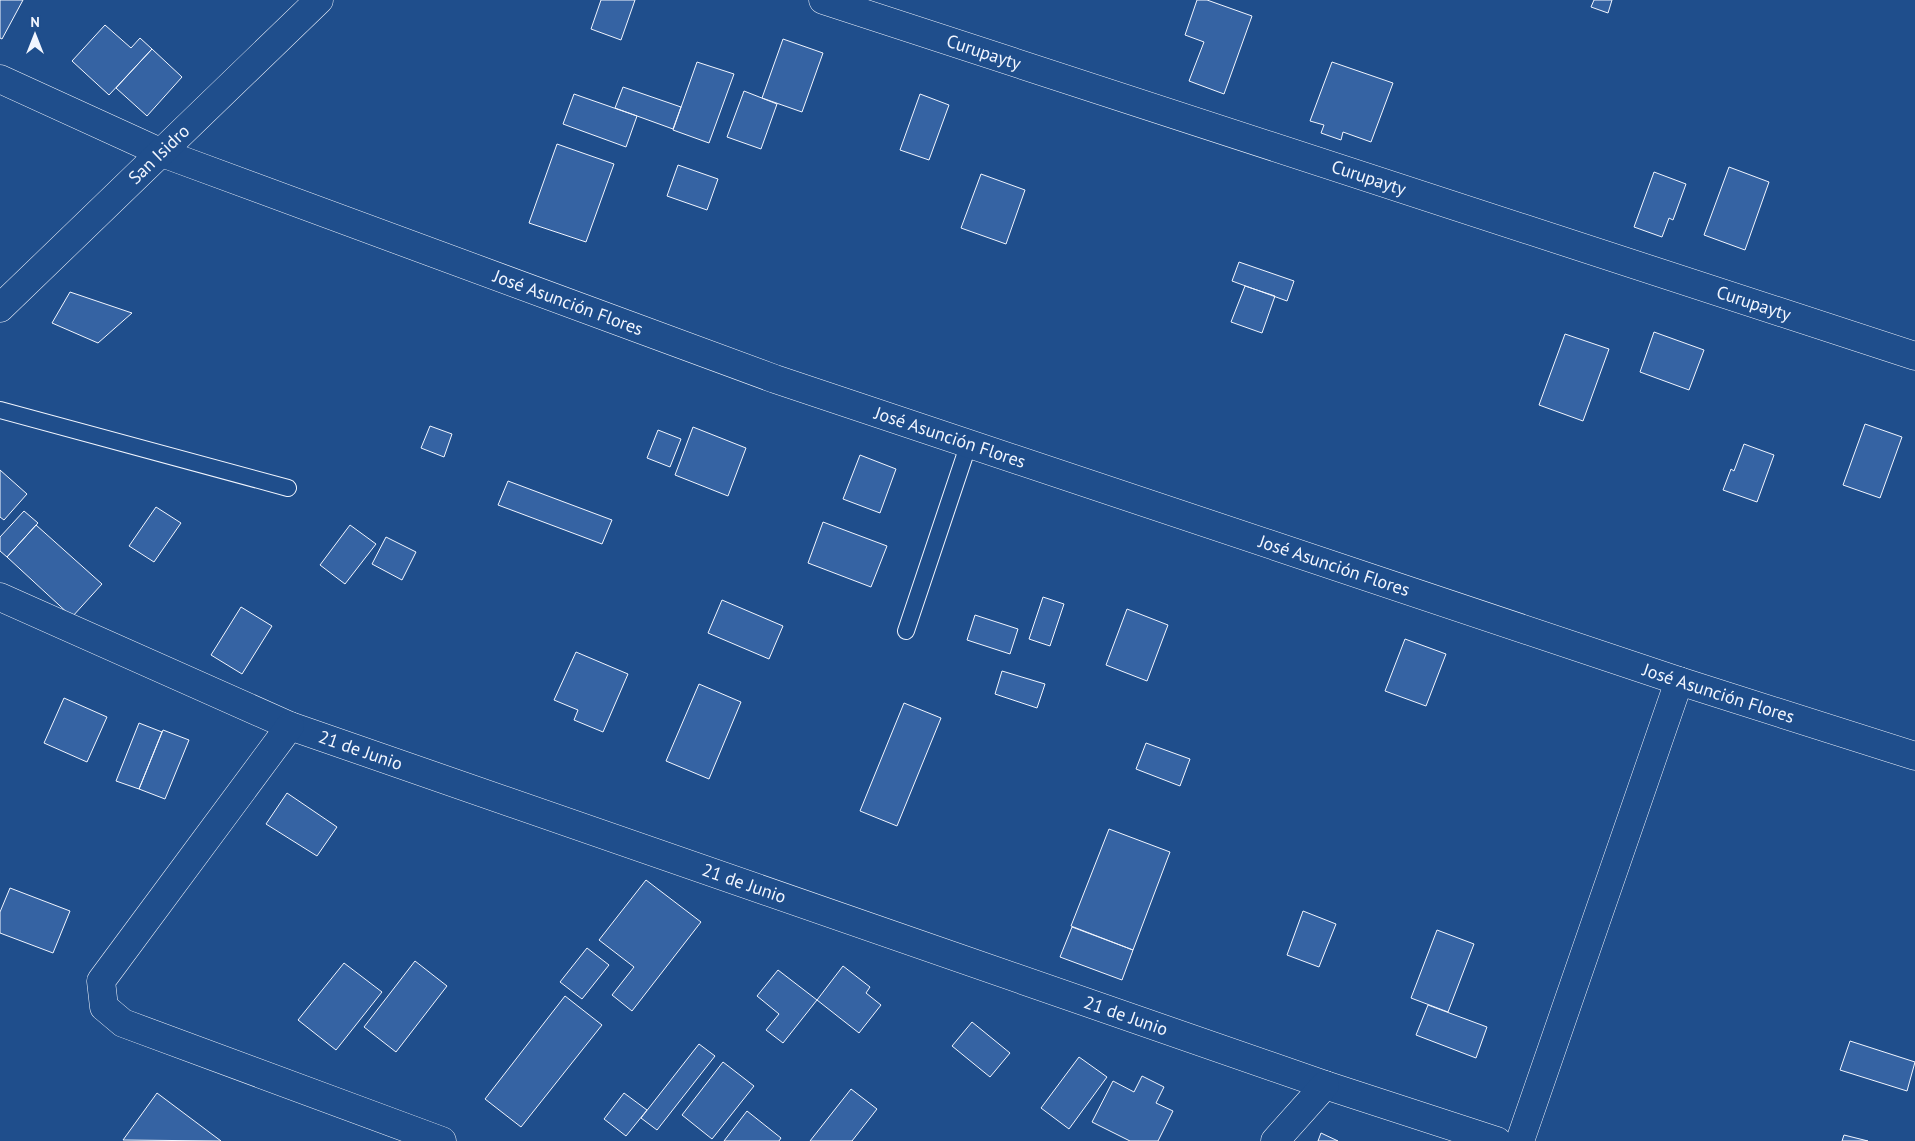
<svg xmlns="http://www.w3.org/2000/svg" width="1915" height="1141" font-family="'PT Sans',sans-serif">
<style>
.building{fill:#3563a3;stroke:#f2f6ff}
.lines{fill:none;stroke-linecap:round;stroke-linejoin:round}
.lane-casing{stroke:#f2f6ff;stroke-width:18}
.street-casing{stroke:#f2f6ff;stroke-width:29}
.secondary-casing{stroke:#f2f6ff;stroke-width:29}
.lane{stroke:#1f4e8c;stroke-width:16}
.street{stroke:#1f4e8c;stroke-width:28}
.secondary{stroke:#1f4e8c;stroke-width:28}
.labels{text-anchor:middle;stroke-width:4;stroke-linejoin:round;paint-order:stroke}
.street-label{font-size:18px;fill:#f2f6ff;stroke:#1f4e8c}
</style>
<rect width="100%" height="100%" fill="#1f4e8c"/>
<path class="building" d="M 0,0 L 23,0 L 2,39 L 0,38 Z
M 601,0 L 635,0 L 621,40 L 591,29 Z
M 1197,0 L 1207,0 L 1252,16 L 1224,94 L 1189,81 L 1204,42 L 1185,35 Z
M 1594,0 L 1612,0 L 1608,13 L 1591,7 Z
M 105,25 L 131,48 L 140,38 L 152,49 L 109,95 L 72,61 Z
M 783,39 L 823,53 L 802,112 L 762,98 Z
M 152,49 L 182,77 L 147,116 L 116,88 Z
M 697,62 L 734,74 L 709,143 L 673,130 Z
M 1332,62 L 1393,83 L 1371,142 L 1343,132 L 1341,140 L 1321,133 L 1324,125 L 1310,121 Z
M 623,87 L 681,107 L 673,129 L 615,108 Z
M 744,91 L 777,104 L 761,149 L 727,137 Z
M 574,94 L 637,116 L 626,147 L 563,124 Z
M 920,94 L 949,105 L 929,160 L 900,150 Z
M 557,144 L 614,164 L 586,242 L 529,223 Z
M 678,165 L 718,179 L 707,210 L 667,196 Z
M 1729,167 L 1769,182 L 1745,250 L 1704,235 Z
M 1654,172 L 1686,184 L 1673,220 L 1669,218 L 1662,237 L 1634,227 Z
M 981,174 L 1025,190 L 1006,244 L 961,228 Z
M 1239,262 L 1294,281 L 1287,301 L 1232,281 Z
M 1245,286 L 1275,296 L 1262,333 L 1231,322 Z
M 70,292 L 132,313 L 98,343 L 52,323 Z
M 1654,332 L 1704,350 L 1689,390 L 1640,372 Z
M 1565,334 L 1609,349 L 1583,421 L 1539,405 Z
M 1865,424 L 1902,437 L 1880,498 L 1843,485 Z
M 430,426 L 452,434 L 444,457 L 421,448 Z
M 693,427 L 746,448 L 728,496 L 675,475 Z
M 658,430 L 681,439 L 670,467 L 647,458 Z
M 1744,444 L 1774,455 L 1757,502 L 1723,490 L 1731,469 L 1734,471 Z
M 860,455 L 896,469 L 880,513 L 843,499 Z
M 0,470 L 27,494 L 4,520 L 0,517 Z
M 508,481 L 612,520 L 602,544 L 498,505 Z
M 156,507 L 181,523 L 154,562 L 129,546 Z
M 24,511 L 38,523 L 7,557 L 0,551 L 0,537 Z
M 823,522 L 887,546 L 871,587 L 808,563 Z
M 36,525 L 102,584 L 72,617 L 7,557 Z
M 350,525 L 376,544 L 345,584 L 320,565 Z
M 386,537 L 416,552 L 402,580 L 372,564 Z
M 1043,597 L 1064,604 L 1050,646 L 1029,639 Z
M 722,600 L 783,626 L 769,659 L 708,633 Z
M 241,607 L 272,626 L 242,674 L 211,655 Z
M 1127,609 L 1168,625 L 1147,681 L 1106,665 Z
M 975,615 L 1018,629 L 1010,654 L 967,640 Z
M 1405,639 L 1446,654 L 1426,706 L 1385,691 Z
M 576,652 L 628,674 L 603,732 L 574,720 L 578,710 L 554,700 Z
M 1002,671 L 1045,684 L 1037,708 L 995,694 Z
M 699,684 L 741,702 L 709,779 L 666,761 Z
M 64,698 L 107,717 L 87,762 L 44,743 Z
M 904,703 L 941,718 L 897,826 L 860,811 Z
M 139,723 L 162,732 L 139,789 L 116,781 Z
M 163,730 L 189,740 L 165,799 L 139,789 Z
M 1146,743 L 1190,759 L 1180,786 L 1136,769 Z
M 287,793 L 337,827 L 317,856 L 266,824 Z
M 1109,829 L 1170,852 L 1133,950 L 1071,926 Z
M 646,880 L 701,922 L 632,1011 L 612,995 L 634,967 L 599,940 Z
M 10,888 L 70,911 L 53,953 L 0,933 L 0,912 Z
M 1303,911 L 1336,924 L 1319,967 L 1287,955 Z
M 1072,927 L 1133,950 L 1122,980 L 1060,957 Z
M 1437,930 L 1474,944 L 1448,1012 L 1411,998 Z
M 587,948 L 609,965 L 582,999 L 560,982 Z
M 415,961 L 447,986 L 396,1052 L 364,1027 Z
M 344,963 L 382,992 L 336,1050 L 298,1020 Z
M 843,966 L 870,987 L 866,993 L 881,1005 L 859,1033 L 817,1000 Z
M 778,970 L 817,1000 L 783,1043 L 766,1030 L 779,1014 L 757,996 Z
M 565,996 L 602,1025 L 521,1127 L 485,1099 Z
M 1428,1005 L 1487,1027 L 1476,1058 L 1416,1035 Z
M 972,1022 L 1010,1053 L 990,1077 L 952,1046 Z
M 1850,1041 L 1915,1062 L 1907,1091 L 1840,1070 Z
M 699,1044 L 715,1056 L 657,1130 L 641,1118 Z
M 1079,1057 L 1107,1077 L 1069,1129 L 1041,1108 Z
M 723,1062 L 754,1086 L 712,1139 L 682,1115 Z
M 1142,1076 L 1164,1087 L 1156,1103 L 1173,1111 L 1158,1141 L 1130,1141 L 1092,1122 L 1113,1081 L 1134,1092 Z
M 851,1089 L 877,1109 L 852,1141 L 810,1141 Z
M 157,1093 L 221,1141 L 123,1140 Z
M 624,1093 L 647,1110 L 626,1136 L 604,1119 Z
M 747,1111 L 781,1138 L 779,1141 L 724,1141 Z
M 1321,1133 L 1338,1141 L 1318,1141 Z
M 1844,1135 L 1868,1141 L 1842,1141 Z"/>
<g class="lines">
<g class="lane-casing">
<path id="lane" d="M 0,410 L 288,488
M 906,631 L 969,443"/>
</g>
<g class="street-casing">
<g id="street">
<path id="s1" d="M 823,0 L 1915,356"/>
<path id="s2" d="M 0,79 L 162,153 L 775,379 L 1679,681 L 1915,756"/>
<path id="s3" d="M 0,597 L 290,726 L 1325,1085 L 1497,1141"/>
<path d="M 290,726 L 101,981 L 104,1007 L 123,1023 L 442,1141"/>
<path d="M 1275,1141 L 1325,1085"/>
<path d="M 1520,1141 L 1679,681"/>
</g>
</g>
<g class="secondary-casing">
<g id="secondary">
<path id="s4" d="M 0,308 L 319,0"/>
</g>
</g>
<use href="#lane" class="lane"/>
<use href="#street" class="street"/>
<use href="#secondary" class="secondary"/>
</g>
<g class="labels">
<g class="street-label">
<text dy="6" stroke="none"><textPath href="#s1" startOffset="169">Curupayty</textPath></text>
<text dy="6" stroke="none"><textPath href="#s4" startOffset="221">San Isidro</textPath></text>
<text dy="6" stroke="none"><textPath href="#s1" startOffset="574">Curupayty</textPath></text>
<text dy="6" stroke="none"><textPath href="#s2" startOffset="611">José Asunción Flores</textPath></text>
<text dy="6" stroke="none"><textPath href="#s1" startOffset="979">Curupayty</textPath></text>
<text dy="6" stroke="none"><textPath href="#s2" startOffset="1016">José Asunción Flores</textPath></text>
<text dy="6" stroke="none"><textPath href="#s2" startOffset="1421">José Asunción Flores</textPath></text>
<text dy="6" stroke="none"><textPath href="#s2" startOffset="1826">José Asunción Flores</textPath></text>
<text dy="6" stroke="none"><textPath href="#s3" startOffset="392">21 de Junio</textPath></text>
<text dy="6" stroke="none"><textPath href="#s3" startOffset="798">21 de Junio</textPath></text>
<text dy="6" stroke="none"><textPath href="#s3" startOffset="1202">21 de Junio</textPath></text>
</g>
</g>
<g transform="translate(35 35)" stroke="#1f4e8c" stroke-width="4" paint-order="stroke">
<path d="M0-4L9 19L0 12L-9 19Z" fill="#f2f6ff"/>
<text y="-8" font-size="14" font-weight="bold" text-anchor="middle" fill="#f2f6ff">N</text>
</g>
</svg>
